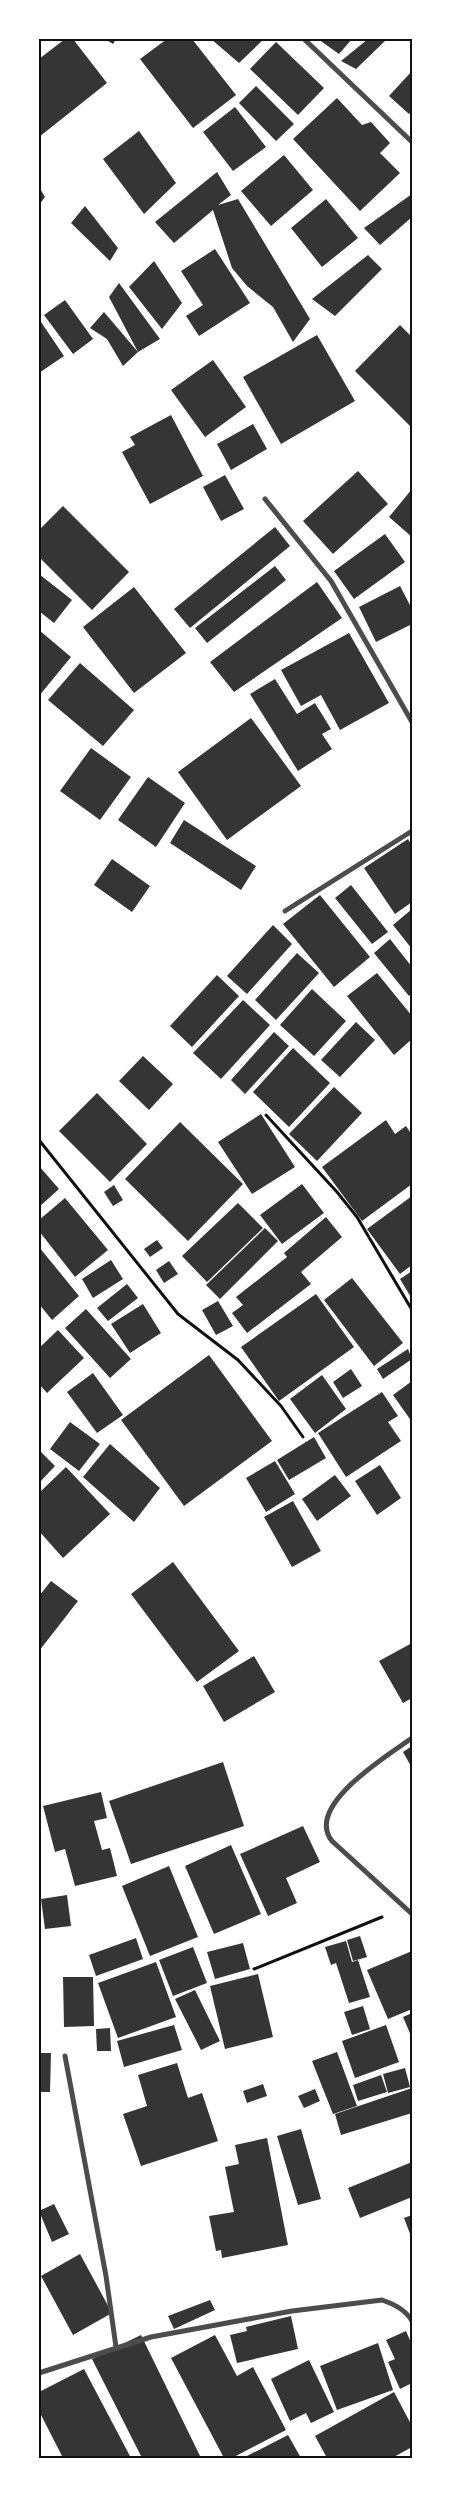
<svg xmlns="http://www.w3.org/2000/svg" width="451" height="2497" font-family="Rubik,sans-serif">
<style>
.building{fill:#353535}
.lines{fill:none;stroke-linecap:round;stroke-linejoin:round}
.path{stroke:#111;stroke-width:3}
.minor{stroke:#4c4c4c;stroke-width:5}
.neatline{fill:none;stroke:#111;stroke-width:2}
</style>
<rect width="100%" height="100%" fill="#fff"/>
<path class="building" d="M 65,39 L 73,39 L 107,83 L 39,137 L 39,59 Z
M 105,39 L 116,39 L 113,44 Z
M 167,39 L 192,39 L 236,95 L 193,128 L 140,59 Z
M 211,39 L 264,39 L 239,63 Z
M 318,39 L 352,39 L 339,54 Z
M 368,39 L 386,40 L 356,69 L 341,61 Z
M 276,42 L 324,88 L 298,115 L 250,69 Z
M 412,71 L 412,111 L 409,114 L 389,96 Z
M 256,86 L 294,124 L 276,141 L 239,103 Z
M 337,98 L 362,125 L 371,122 L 390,143 L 380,153 L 400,173 L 360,211 L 293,139 Z
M 235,107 L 266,147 L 233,171 L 203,132 Z
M 139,131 L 176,183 L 144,214 L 103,159 Z
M 284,155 L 313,190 L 271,226 L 241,191 Z
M 217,172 L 231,195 L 218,205 L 238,199 L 310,319 L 293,342 L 273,307 L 247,286 L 232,268 L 213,210 L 174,243 L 155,222 Z
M 39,187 L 45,197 L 39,205 Z
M 412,194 L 412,217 L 380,245 L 364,228 Z
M 326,199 L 358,238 L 322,267 L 291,228 Z
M 85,206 L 118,248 L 110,261 L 71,223 Z
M 215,249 L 250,303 L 199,336 L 186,316 L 203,305 L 181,271 Z
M 368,255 L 382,269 L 335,316 L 312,299 Z
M 154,261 L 182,303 L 162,329 L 129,287 Z
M 119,283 L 160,339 L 138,352 L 109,297 Z
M 65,300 L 93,339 L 73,354 L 44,315 Z
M 104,312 L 138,352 L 123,366 L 107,339 L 90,328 Z
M 39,319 L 64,356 L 39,373 Z
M 400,325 L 412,337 L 412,428 L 355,371 Z
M 317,335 L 355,401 L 281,444 L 243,377 Z
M 213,360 L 246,407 L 205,437 L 171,390 Z
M 171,415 L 203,476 L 150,504 L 122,452 L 135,445 L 130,437 Z
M 253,424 L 267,449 L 231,470 L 217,444 Z
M 358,471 L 388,504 L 333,554 L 303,521 Z
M 225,475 L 244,509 L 221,521 L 203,487 Z
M 412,489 L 412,537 L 389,517 Z
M 63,506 L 129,572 L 92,610 L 39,557 L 39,530 Z
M 275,527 L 290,546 L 190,628 L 174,609 Z
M 385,534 L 405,562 L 354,599 L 334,571 Z
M 275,566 L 286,580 L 207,643 L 195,628 Z
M 39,574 L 72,600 L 54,623 L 39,611 Z
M 317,582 L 342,618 L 234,692 L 210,662 Z
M 400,586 L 412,609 L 412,624 L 376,642 L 359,607 Z
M 134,587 L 186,653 L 134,693 L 83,627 Z
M 39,630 L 71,657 L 39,696 Z
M 349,633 L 389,703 L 340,730 L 321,695 L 301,706 L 281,670 Z
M 80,663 L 134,710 L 103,746 L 48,700 Z
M 275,679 L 297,714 L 315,703 L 331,729 L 322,734 L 332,749 L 298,771 L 250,694 Z
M 251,718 L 301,786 L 227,840 L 178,772 Z
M 91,748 L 131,777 L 100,820 L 60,791 Z
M 148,777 L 185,803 L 156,847 L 118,820 Z
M 184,820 L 256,866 L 241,890 L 170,843 Z
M 408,839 L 412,846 L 412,902 L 395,914 L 364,868 Z
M 112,859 L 150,886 L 132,912 L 94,885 Z
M 351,885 L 388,932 L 372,944 L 335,898 Z
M 320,895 L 370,957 L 334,987 L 283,924 Z
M 412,909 L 412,949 L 393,925 Z
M 273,925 L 292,944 L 247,994 L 227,976 Z
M 390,939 L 412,967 L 412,993 L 409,996 L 374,953 Z
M 297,953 L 319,973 L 276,1020 L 255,1000 Z
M 377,973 L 412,1016 L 412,1039 L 394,1055 L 347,996 Z
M 217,975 L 239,996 L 192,1047 L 170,1026 Z
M 312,989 L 346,1021 L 314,1056 L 280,1025 Z
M 243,1000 L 270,1025 L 221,1079 L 193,1053 Z
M 356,1022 L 375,1040 L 340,1077 L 321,1060 Z
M 274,1032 L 289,1046 L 245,1094 L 231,1080 Z
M 293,1048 L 330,1083 L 289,1127 L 253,1092 Z
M 143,1056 L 173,1084 L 149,1110 L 119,1081 Z
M 334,1087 L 362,1113 L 317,1161 L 289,1134 Z
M 97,1093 L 147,1144 L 110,1182 L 59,1131 Z
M 261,1114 L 295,1167 L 252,1194 L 218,1142 Z
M 386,1120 L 395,1134 L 406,1126 L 412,1135 L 412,1184 L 362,1221 L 322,1167 Z
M 180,1122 L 243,1184 L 188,1241 L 125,1179 Z
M 39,1166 L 59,1189 L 39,1207 Z
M 302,1184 L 324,1213 L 282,1244 L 260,1215 Z
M 114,1185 L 123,1200 L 113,1206 L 104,1192 Z
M 412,1196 L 412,1265 L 400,1274 L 367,1229 Z
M 65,1198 L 108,1250 L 75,1277 L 39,1231 L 39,1220 Z
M 238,1203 L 263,1228 L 207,1282 L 182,1256 Z
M 326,1217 L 342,1237 L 301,1272 L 311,1284 L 247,1333 L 232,1313 L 243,1305 L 236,1297 L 287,1257 L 284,1253 Z
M 265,1228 L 278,1241 L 220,1299 L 206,1285 Z
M 157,1240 L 163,1248 L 150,1257 L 144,1249 Z
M 39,1247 L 79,1296 L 52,1320 L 39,1304 Z
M 111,1260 L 123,1279 L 93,1298 L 82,1279 Z
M 169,1261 L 178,1274 L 164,1283 L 156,1270 Z
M 412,1271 L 412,1299 L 400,1279 Z
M 352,1278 L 403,1343 L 374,1366 L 324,1300 Z
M 127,1284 L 138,1298 L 108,1321 L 97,1308 Z
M 316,1294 L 354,1347 L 279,1401 L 241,1347 Z
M 218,1301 L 233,1326 L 216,1335 L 202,1310 Z
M 143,1304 L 161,1333 L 130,1353 L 111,1324 Z
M 86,1309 L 131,1359 L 110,1378 L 65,1328 Z
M 58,1330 L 84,1358 L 47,1393 L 39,1384 L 39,1348 Z
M 408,1349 L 412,1359 L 383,1379 L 377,1369 Z
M 209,1355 L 272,1441 L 184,1506 L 121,1420 Z
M 351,1369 L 362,1386 L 343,1398 L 333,1382 Z
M 93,1373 L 123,1415 L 97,1433 L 67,1392 Z
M 322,1375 L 346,1409 L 315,1433 L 290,1399 Z
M 412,1381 L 412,1422 L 393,1395 Z
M 382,1392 L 398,1416 L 388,1422 L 401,1441 L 346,1477 L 318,1433 Z
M 70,1422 L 100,1444 L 79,1471 L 50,1449 Z
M 314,1437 L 326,1458 L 289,1480 L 277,1460 Z
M 110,1444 L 160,1488 L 134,1522 L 83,1477 Z
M 39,1450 L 55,1466 L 39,1483 Z
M 275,1461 L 295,1494 L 266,1512 L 246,1478 Z
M 380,1465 L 401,1498 L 377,1515 L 355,1481 Z
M 66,1467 L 110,1514 L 63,1558 L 39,1531 L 39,1493 Z
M 335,1475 L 351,1496 L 317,1521 L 302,1499 Z
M 293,1501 L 321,1551 L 292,1567 L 264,1517 Z
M 173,1562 L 239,1651 L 197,1682 L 131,1594 Z
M 51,1581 L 78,1601 L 39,1651 L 39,1596 Z
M 412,1643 L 412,1698 L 403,1703 L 379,1661 Z
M 254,1656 L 275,1692 L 224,1722 L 203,1686 Z
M 412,1746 L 412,1768 L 403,1752 Z
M 223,1762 L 244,1826 L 131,1864 L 109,1801 Z
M 101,1792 L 107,1818 L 94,1821 L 102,1850 L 110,1848 L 117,1876 L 75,1886 L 65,1849 L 55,1852 L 43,1806 Z
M 303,1826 L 320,1862 L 286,1878 L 297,1903 L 268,1916 L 240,1854 Z
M 231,1845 L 261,1914 L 214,1934 L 185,1866 Z
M 169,1866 L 198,1937 L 150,1956 L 122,1886 Z
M 67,1895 L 71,1926 L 45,1929 L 41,1899 Z
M 360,1936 L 367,1957 L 353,1961 L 347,1940 Z
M 136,1938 L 143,1959 L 96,1976 L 89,1955 Z
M 346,1941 L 352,1962 L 358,1960 L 370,1997 L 349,2003 L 336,1963 L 331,1965 L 325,1947 Z
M 243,1943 L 250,1969 L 215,1979 L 207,1952 Z
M 193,1947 L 207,1983 L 173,1996 L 159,1960 Z
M 412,1951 L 412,2009 L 388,2019 L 367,1970 Z
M 156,1962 L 176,2017 L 118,2038 L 98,1983 Z
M 258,1974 L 273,2037 L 225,2049 L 210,1986 Z
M 63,1977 L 93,1977 L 94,2026 L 64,2027 Z
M 195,1990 L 220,2041 L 201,2050 L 175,1999 Z
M 363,2006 L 370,2029 L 352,2035 L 344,2012 Z
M 412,2013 L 412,2038 L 403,2017 Z
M 174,2025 L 182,2050 L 124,2067 L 117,2041 Z
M 386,2025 L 399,2062 L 355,2078 L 342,2041 Z
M 110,2028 L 111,2051 L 97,2051 L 96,2029 Z
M 337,2052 L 357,2106 L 333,2114 L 312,2061 Z
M 39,2053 L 51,2053 L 50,2092 L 39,2092 Z
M 177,2063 L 188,2098 L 202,2093 L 218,2141 L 141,2166 L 123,2114 L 147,2106 L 138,2075 Z
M 405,2068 L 410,2087 L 388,2093 L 383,2074 Z
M 381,2075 L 387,2092 L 358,2101 L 353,2085 Z
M 263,2084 L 267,2096 L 247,2103 L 243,2091 Z
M 412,2088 L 412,2113 L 341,2135 L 335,2114 Z
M 315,2089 L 320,2101 L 304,2108 L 298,2096 Z
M 301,2129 L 321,2199 L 298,2205 L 277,2136 Z
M 267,2138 L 288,2245 L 222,2258 L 221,2250 L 216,2251 L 209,2216 L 234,2212 L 225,2167 L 239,2164 L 235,2145 Z
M 412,2162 L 412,2197 L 360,2218 L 348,2188 Z
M 54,2204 L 69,2234 L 52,2242 L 39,2211 Z
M 412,2215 L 412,2239 L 404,2218 Z
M 80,2254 L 112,2313 L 73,2335 L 41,2276 Z
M 210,2300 L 215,2310 L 174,2329 L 168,2316 Z
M 291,2316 L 298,2349 L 237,2363 L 230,2335 L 247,2331 L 246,2327 Z
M 406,2331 L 412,2345 L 412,2383 L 400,2389 L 388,2362 L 395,2359 L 386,2340 Z
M 141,2335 L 201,2458 L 142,2458 L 92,2359 Z
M 215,2335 L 237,2376 L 253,2367 L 286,2430 L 232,2458 L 224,2458 L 171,2358 Z
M 378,2343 L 393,2390 L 337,2410 L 320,2366 Z
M 309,2360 L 334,2412 L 311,2423 L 306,2413 L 290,2421 L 271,2379 Z
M 84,2369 L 131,2458 L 63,2458 L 39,2411 L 39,2392 Z
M 394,2392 L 412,2426 L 412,2447 L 392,2458 L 327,2458 L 315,2436 Z
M 288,2435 L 301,2458 L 243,2458 Z"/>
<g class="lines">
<path class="path" d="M 266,1115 L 337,1192 L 357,1217 L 412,1310
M 39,1140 L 178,1314 L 238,1360 L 281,1406 L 303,1437
M 254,1969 L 382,1917"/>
<path class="minor" d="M 304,39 L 412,142
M 265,499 L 331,581 L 412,722
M 285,911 L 412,831
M 412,1738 C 387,1756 304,1806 332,1841 L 412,1914
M 65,2056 L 106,2276 L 116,2347
M 39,2373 L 151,2337 L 292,2311 L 382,2300 C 394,2304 406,2310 412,2321"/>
</g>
<rect width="451" height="2497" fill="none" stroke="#ffffff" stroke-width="80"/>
<rect x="40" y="40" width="371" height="2417" class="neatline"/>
</svg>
